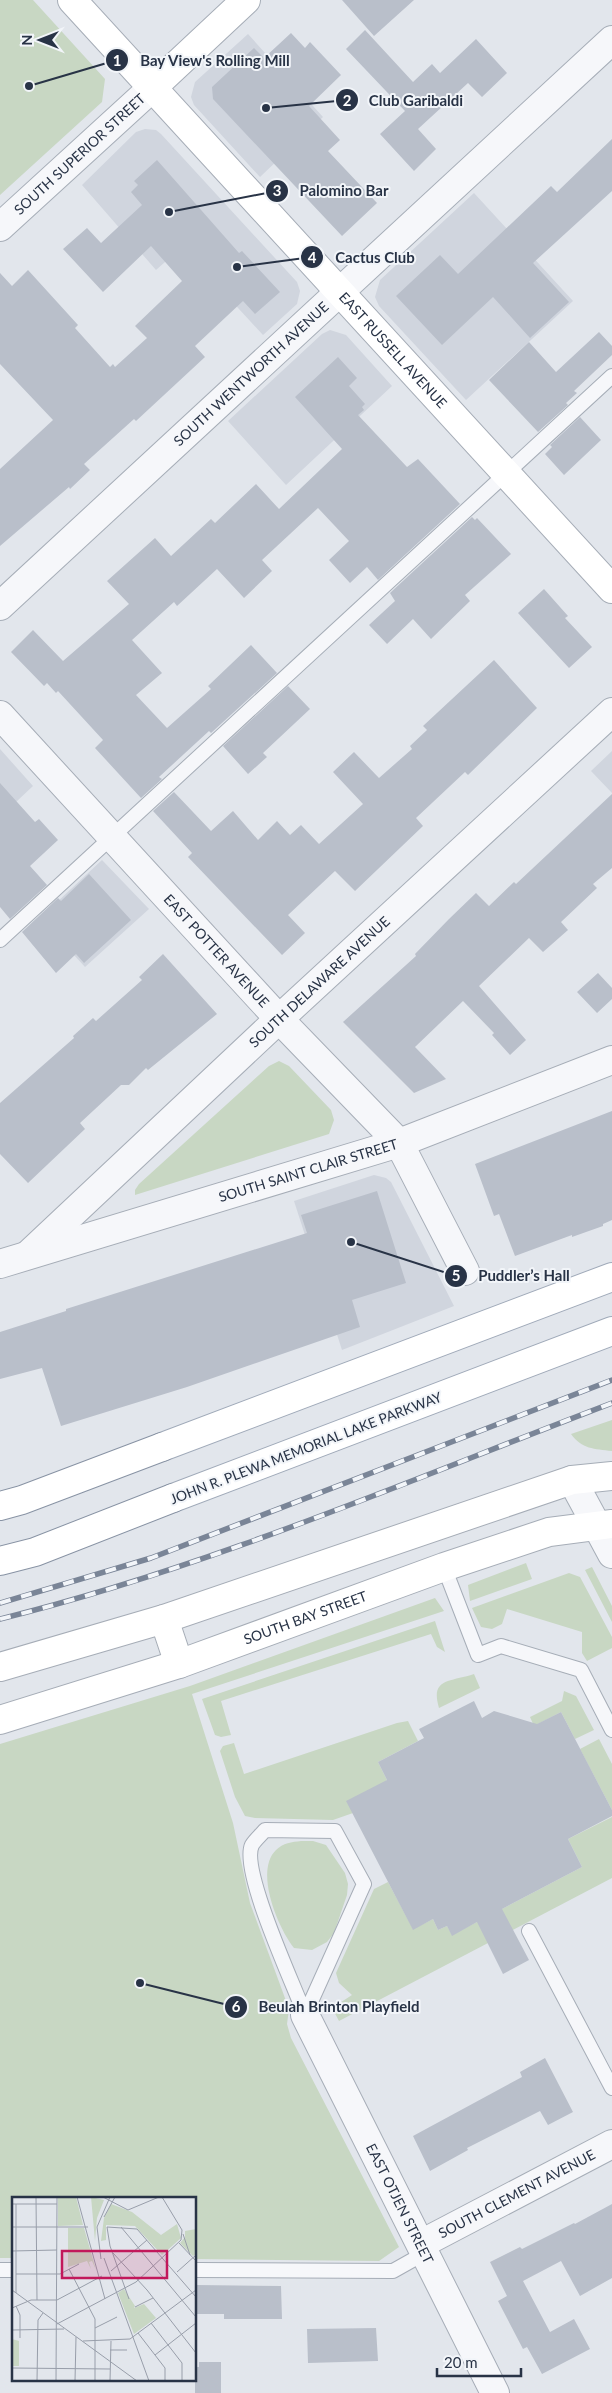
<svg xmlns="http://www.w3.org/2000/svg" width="612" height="2393" font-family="Lato,sans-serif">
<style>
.built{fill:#d0d5de}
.green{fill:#c8d7c3}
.building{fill:#b9bfca}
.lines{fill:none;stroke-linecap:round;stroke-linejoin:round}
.lane-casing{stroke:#a6adb7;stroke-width:16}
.street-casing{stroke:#a6adb7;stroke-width:30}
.secondary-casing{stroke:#a6adb7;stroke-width:30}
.primary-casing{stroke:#a0aab9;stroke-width:30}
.highway-casing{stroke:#8893a4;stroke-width:30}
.lane{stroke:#f6f7fa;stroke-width:14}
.street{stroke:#f6f7fa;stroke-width:28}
.secondary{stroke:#fff;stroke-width:28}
.primary{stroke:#fff;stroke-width:28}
.highway{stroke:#fff;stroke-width:28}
.rail-casing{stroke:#7a8597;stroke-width:5.5}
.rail{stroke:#f2f5f9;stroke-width:4;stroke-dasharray:11;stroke-linecap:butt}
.labels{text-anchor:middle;stroke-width:4;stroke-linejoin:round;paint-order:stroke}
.street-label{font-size:14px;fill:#283346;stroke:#f2f5f9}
.inset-road{fill:none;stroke:#989eaa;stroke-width:1}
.view{fill:#c2185b;fill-opacity:0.15;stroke:#c2185b;stroke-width:2.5}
.inset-edge{fill:none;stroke:#283346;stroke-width:2.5}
.leader{fill:none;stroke:#283346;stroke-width:2}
.callout-dot{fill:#283346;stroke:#f2f5f9;stroke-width:2}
.mark-label{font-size:15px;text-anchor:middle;font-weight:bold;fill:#fff}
.callout-label{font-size:15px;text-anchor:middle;font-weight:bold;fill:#283346;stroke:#f2f5f9;stroke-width:4;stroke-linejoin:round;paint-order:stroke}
</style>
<rect width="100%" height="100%" fill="#e2e6ec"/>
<path class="built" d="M 248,34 L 323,117 L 260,177 L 194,105 L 191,97 L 195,82 Z
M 145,129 L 156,130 L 161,134 L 297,282 L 300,291 L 297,304 L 263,335 L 182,247 L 156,270 L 82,185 L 136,132 Z
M 474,193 L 573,301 L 466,400 L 379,306 L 375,297 L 380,280 Z
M 330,330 L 346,335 L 392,386 L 286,485 L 228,421 L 322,334 Z
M 0,749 L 33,786 L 0,817 Z
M 612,751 L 612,793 L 591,771 Z
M 102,860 L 149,909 L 85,967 L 40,918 Z
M 374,1175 L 386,1178 L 391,1182 L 454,1306 L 342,1350 L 294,1201 Z"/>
<path class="green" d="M 0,0 L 33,0 L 105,79 L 102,102 L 0,195 Z
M 279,1061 L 289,1066 L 331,1110 L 334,1120 L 329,1134 L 135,1195 L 135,1190 L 139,1184 L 269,1066 Z
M 612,1420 L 612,1451 C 594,1449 582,1449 571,1434 Z
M 526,1563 L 532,1579 L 470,1601 L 468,1585 Z
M 592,1567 L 612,1606 L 612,1622 L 585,1570 Z
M 569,1573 L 580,1577 L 612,1637 L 612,1648 L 587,1661 L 582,1653 L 582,1632 L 507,1609 L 502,1624 L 492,1629 L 481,1627 L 472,1608 Z
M 435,1598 L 444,1611 L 192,1694 L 233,1823 L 250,1903 L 289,2009 L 287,2024 L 291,2038 L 399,2247 L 379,2261 L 195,2259 L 195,2198 L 14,2198 L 14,2258 L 0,2258 L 0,1744 L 190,1686 Z
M 435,1621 L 445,1652 L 437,1647 L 431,1634 L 221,1701 L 231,1735 L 221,1737 L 215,1735 L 202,1699 Z
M 474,1674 L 480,1688 L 439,1708 C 430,1678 450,1682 474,1674 Z
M 564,1691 L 576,1696 L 594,1730 L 575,1739 L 561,1712 L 534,1726 L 530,1717 L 562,1701 Z
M 408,1721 L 418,1741 L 378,1762 L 387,1780 L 353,1813 L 333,1820 L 255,1818 L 245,1816 L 235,1797 L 220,1751 L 223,1746 L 234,1743 L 244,1774 L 397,1723 Z
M 599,1739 L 612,1764 L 612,1810 L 580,1749 Z
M 612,1817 L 612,1878 L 339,2021 L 332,2008 L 352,1995 L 339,1983 L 336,1973 L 374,1889 L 388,1882 L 413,1929 L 433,1919 L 438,1930 L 447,1926 L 452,1935 L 582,1867 L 568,1839 Z
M 301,1841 L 313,1841 L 326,1845 L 345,1873 L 348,1884 L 347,1895 L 334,1933 L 327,1942 L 312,1950 L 294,1948 C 278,1928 254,1871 276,1850 C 283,1843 292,1842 301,1841 Z"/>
<path class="building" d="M 342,0 L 414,0 L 374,36 Z
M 365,30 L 413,82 L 432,64 L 440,73 L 476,39 L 507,73 L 482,97 L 468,83 L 418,129 L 436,149 L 414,171 L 380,134 L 405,111 L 346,49 Z
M 291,33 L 305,48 L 310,42 L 341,75 L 309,106 L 340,140 L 328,151 L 377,203 L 342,236 L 213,99 L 212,87 L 254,48 L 264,58 Z
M 612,139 L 612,191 L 533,263 L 569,302 L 530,338 L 493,297 L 442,345 L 396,296 L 440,255 L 458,274 L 551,186 L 557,192 Z
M 157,160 L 239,253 L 242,251 L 280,292 L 255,314 L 243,301 L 195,346 L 205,357 L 136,421 L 134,419 L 84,464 L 90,470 L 70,489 L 69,487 L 0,546 L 0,469 L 53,420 L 0,364 L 0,273 L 12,286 L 28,270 L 78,325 L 75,328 L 110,367 L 113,364 L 115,367 L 147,338 L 135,326 L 182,281 L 151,246 L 103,292 L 63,249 L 87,228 L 101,243 L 142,205 L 131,192 L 138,185 L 134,181 Z
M 599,332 L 612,346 L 612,355 L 574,391 L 577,393 L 566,403 L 568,405 L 538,432 L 489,380 L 529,342 L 556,372 Z
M 338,357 L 357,378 L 349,386 L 365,404 L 362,407 L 364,410 L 358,415 L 407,467 L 418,459 L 460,504 L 378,580 L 367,567 L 350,583 L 329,560 L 349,541 L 318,508 L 262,560 L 272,571 L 244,598 L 217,569 L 177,606 L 174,602 L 132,640 L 162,673 L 136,695 L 167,728 L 211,689 L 208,686 L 251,645 L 277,673 L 211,733 L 209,731 L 159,777 L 162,779 L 141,798 L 95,748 L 103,740 L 58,691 L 56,693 L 47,683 L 44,686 L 11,652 L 33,630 L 63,661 L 129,604 L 107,581 L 155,538 L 171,556 L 211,519 L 215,523 L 256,484 L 279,509 L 342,449 L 295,397 Z
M 580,417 L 601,440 L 564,475 L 545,454 L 552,447 L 550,445 Z
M 472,517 L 475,520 L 477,518 L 511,554 L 465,595 L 470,601 L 431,639 L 413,619 L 387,644 L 369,625 L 395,601 L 390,593 Z
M 544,589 L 568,616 L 565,618 L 592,647 L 569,668 L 518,613 Z
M 494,660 L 537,708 L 468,775 L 465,772 L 416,818 L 423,826 L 355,891 L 335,871 L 288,915 L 305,933 L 282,955 L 188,857 L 192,853 L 153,811 L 174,792 L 211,831 L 233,811 L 258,840 L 277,821 L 290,835 L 301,825 L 319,844 L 363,804 L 333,772 L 354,752 L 379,778 L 412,749 L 410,746 L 427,730 L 423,726 Z
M 288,686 L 310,709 L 263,753 L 267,757 L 248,774 L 223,746 Z
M 0,783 L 35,822 L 39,819 L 58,840 L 30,866 L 47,885 L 10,919 L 0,907 Z
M 612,794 L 612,868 L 593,884 L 597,888 L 561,922 L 568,930 L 543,952 L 529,938 L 479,986 L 526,1040 L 510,1055 L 492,1035 L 494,1033 L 463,1001 L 415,1047 L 446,1079 L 414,1093 L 343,1022 L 416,956 L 415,954 L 449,919 L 476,893 L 489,906 L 514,882 L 516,884 Z
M 89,874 L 131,920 L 84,963 L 76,954 L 56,973 L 22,932 L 58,898 L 61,901 Z
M 163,954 L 217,1014 L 148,1070 L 146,1068 L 129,1085 L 121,1085 L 80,1123 L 85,1129 L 28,1183 L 0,1154 L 0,1103 L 74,1038 L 73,1036 L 93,1018 L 96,1021 L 142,980 L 139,977 Z
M 598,973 L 612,988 L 612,999 L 597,1013 L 577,992 Z
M 612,1111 L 612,1220 L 603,1224 L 603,1226 L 572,1237 L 572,1235 L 515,1256 L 499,1214 L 494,1216 L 475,1164 Z
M 377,1191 L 406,1283 L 352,1300 L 360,1327 L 187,1387 L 61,1426 L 42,1368 L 0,1379 L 0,1332 L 66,1311 L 66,1309 L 307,1233 L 301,1215 Z
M 474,1701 L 482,1718 L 494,1711 L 537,1724 L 561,1712 L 612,1810 L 612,1816 L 568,1839 L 582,1867 L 502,1909 L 529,1960 L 503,1974 L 477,1922 L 452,1936 L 447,1926 L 438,1930 L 433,1919 L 413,1930 L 346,1801 L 387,1780 L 378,1762 L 424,1738 L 419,1729 Z
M 545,2058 L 573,2112 L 548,2125 L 540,2111 L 467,2148 L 468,2150 L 430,2171 L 413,2136 L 522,2077 L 520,2072 Z
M 612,2204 L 612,2278 L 580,2296 L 561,2261 L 523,2281 L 550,2332 L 574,2319 L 590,2349 L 542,2374 L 527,2347 L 523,2349 L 498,2301 L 507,2296 L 490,2262 L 520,2247 L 522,2249 L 574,2223 L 575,2224 Z
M 196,2285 L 281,2286 L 282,2319 L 224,2319 L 224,2314 L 196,2314 Z
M 376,2328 L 378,2361 L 308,2363 L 307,2329 Z
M 199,2362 L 221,2362 L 221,2393 L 195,2393 L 195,2367 L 199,2367 Z"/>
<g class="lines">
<g class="lane-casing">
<path id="lane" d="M 0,940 L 612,376
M 444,1567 L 478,1655 L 501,1646 L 581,1670 L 612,1730
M 265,1830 L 335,1831 L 364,1884 L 305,2015 C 294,1985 240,1870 252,1845 C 255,1840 261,1835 265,1830 Z
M 529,1931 L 612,2088
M 0,2270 L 14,2270
M 195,2270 L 393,2271 L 425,2253"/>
</g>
<g class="street-casing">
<g id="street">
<path id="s1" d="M 0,227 L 152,88"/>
<path id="s2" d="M 0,606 L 612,40"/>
<path id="s3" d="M 0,715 L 279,1019 L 399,1143 L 465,1271"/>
<path id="s4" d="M 29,1254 L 279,1019 L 612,712"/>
<path id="s5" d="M 0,1264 L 399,1143 L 612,1060"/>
<path d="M 572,1480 L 612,1554"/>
<path id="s6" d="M 305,2015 L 495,2393"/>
<path id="s7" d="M 421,2244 L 612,2144"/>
</g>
</g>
<g class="secondary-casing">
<g id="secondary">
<path id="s8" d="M 72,0 L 612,589"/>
<path d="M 152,88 L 246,0"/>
<path d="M 164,1619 L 179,1664"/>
<path d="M 0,1667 L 164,1619 L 572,1480 L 612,1476"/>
<path id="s9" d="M 0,1720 L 179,1664 L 444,1567 L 549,1532 L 612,1524"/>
</g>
</g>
<g class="primary-casing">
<path id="primary" d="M 162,1447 L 612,1277
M 173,1498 L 612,1331"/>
</g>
<g class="highway-casing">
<path id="highway" d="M 0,1506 L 22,1500 L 162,1447
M 0,1561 L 35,1552 L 173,1498"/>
</g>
<use href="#lane" class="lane"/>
<use href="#street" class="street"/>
<use href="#secondary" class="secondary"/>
<use href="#primary" class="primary"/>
<use href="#highway" class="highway"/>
<g class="rail-casing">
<path id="rail" d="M 0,1603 L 151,1558 L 612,1380
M 0,1619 C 208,1568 412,1479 612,1403"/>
</g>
<use href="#rail" class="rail"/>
</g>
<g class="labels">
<g class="street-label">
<text dy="5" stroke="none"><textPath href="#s1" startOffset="108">SOUTH SUPERIOR STREET</textPath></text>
<text dy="5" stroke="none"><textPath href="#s8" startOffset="475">EAST RUSSELL AVENUE</textPath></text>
<text dy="5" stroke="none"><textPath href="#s2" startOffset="342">SOUTH WENTWORTH AVENUE</textPath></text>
<text dy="5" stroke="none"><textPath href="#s3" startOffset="320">EAST POTTER AVENUE</textPath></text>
<text dy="5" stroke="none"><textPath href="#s4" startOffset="398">SOUTH DELAWARE AVENUE</textPath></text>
<text dy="5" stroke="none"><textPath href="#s5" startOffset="322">SOUTH SAINT CLAIR STREET</textPath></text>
<text transform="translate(306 1448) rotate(-21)" y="5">JOHN R. PLEWA MEMORIAL LAKE PARKWAY</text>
<text dy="5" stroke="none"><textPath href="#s9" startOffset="322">SOUTH BAY STREET</textPath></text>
<text dy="5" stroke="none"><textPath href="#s7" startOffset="108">SOUTH CLEMENT AVENUE</textPath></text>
<text dy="5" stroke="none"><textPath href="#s6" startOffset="211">EAST OTJEN STREET</textPath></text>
</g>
</g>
<g transform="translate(12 2197)">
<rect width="184" height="184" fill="#e2e6ec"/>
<path d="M 46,0 L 64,0 L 71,28 L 46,29 ZM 79,0 L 92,3 L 85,21 L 83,44 ZM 99,7 L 120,15 L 149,38 L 165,27 L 169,41 L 150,58 L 123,29 L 94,28 L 94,43 L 89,44 L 92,21 ZM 56,31 L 72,31 L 84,73 L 80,64 L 77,65 L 79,72 L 75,64 L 56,70 ZM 184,32 L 184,57 L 181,59 L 168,46 L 173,40 L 173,34 ZM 112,92 L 123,109 L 122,111 L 132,107 L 144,121 L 122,137 L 106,96 ZM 0,142 L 7,144 L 7,169 L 0,169 Z" fill="#c8d7c3"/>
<path class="inset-road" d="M 24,0 L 25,103M 65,0 L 93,102M 91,0 L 116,13 L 147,0M 0,7 L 45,7M 4,7 L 4,96M 92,20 L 103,0M 0,30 L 76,30M 109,30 L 184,120M 171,37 L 178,58M 167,46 L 184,64M 0,54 L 45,53M 101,56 L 135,93 L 184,156M 92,61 L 137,184M 89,62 L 85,30 L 98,0M 57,72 L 83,122 L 83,184M 99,74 L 135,43M 165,75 L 184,58M 4,77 L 48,77 L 67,67M 0,93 L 125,184M 117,102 L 98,49 L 95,30 L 125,32 L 184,100M 4,109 L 8,118 L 8,141M 123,110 L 141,101M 0,111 L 19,103 L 45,103 L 90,79M 139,126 L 170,166 L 170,184M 45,127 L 124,85 L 169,43 L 170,33 L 150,0M 83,131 L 105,120M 0,133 L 52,132M 126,136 L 153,171 L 153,184M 71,144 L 118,142 L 184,93M 98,153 L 115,153M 143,158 L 184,126M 0,171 L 98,172M 25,184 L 26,123 L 31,116M 44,184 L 45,0M 63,184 L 64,140M 98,184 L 99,144"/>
<path class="view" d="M 50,54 L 155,54 L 155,81 L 50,81 Z"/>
<rect width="184" height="184" class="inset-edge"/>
</g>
<path class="leader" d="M29 86L117 60M266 108L347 100M169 212L277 191M237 267L312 257M351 1242L456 1276M140 1983L236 2007"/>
<g class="callout-dot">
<circle cx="29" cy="86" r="5"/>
<circle cx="266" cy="108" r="5"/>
<circle cx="169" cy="212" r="5"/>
<circle cx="237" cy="267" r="5"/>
<circle cx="351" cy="1242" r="5"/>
<circle cx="140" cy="1983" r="5"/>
<circle cx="117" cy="60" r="12"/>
<circle cx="347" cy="100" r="12"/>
<circle cx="277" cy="191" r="12"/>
<circle cx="312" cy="257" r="12"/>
<circle cx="456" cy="1276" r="12"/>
<circle cx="236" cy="2007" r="12"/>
</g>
<g class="mark-label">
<text x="117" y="66">1</text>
<text x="347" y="106">2</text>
<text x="277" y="196">3</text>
<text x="312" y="263">4</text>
<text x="456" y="1281">5</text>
<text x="236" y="2012">6</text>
</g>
<g class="callout-label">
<text x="215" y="66">Bay View's Rolling Mill</text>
<text x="416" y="106">Club Garibaldi</text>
<text x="344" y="196">Palomino Bar</text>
<text x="375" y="263">Cactus Club</text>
<text x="524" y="1281">Puddler’s Hall</text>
<text x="339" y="2012">Beulah Brinton Playfield</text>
</g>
<g transform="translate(40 40) rotate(270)" stroke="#f2f5f9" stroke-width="4" paint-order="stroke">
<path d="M0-4L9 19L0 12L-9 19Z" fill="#283346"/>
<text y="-8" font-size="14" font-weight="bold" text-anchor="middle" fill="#283346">N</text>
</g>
<path d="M437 2368v8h84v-8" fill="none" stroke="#283346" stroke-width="2.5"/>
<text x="444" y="2368" font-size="15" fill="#283346" stroke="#f2f5f9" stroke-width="4" paint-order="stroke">20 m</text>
</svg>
